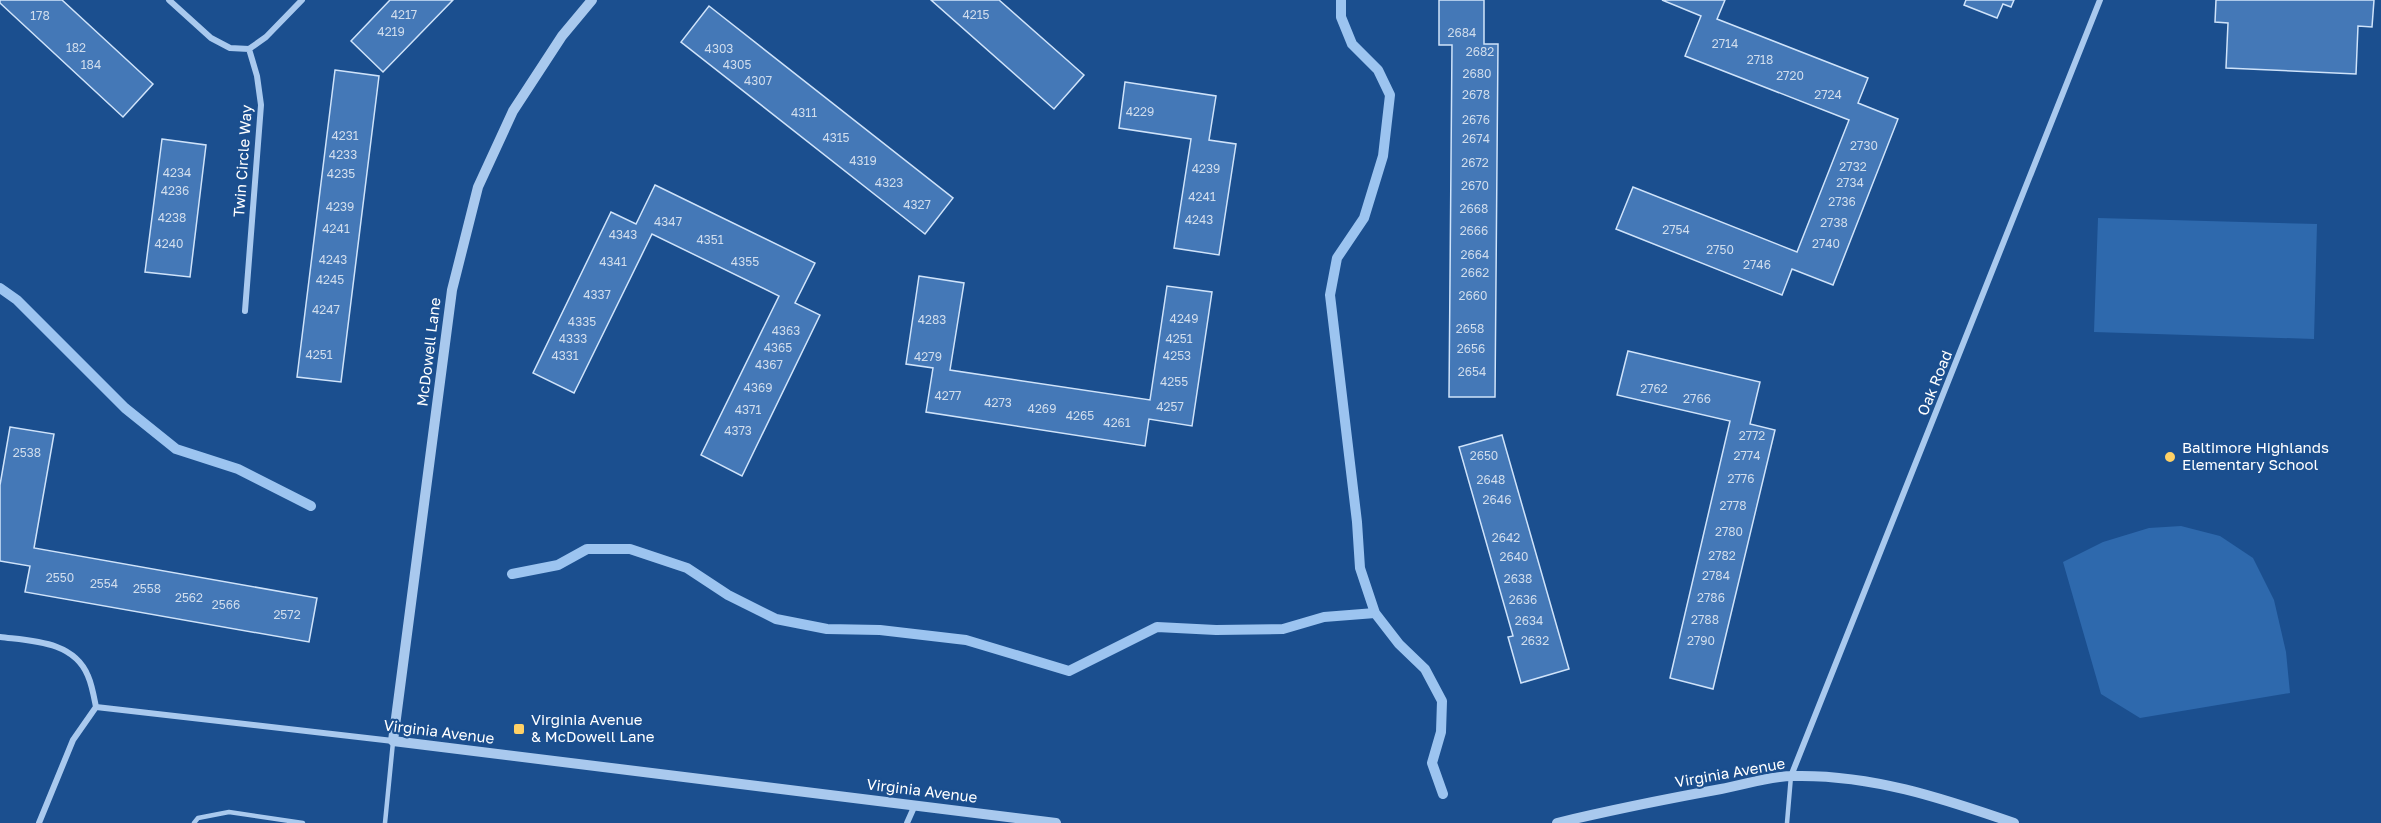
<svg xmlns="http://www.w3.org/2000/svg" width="2381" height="823" font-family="'Golos Text',sans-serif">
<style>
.green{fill:#2e69ad}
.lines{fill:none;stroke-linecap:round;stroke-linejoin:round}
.stream{stroke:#9cc4f0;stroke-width:10}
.building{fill:#4478b7;stroke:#cfe3fa;stroke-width:1.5}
.service{stroke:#a9c9ee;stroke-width:4.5}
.minor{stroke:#a9c9ee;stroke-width:6}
.tertiary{stroke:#a9c9ee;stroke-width:10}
.poi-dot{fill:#ffd166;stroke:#1b4f8f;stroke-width:2}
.labels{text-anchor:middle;stroke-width:4.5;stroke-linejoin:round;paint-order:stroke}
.number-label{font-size:12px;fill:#d0dded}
.street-label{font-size:15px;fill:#fff;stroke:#1b4f8f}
.poi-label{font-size:15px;fill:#fff;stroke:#1b4f8f;text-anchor:start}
</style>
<rect width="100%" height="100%" fill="#1b4f8f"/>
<path class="green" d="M 2098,218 L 2317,224 L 2314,339 L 2094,332 Z
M 2181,526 L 2220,536 L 2253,558 L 2274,600 L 2286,652 L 2290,693 L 2140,718 L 2101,694 L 2063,562 L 2103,542 L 2149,528 Z"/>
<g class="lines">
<path class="stream" d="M 1341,0 L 1341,17 L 1352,44 L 1378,70 L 1390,95 L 1383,156 L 1364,218 L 1337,258 L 1330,295 L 1357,522 L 1360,568 L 1375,613 L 1399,644 L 1425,669 L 1442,701 L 1441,732 L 1432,763 L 1443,794
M 0,288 L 17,300 L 125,408 L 176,449 L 238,469 L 311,506
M 512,574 L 558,565 L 587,549 L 630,549 L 687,568 L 728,595 L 776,619 L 827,629 L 880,630 L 966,640 L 1069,671 L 1157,627 L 1216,630 L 1283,629 L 1324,617 L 1375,613"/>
</g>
<path class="building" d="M 0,0 L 62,0 L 153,84 L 123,117 L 0,3 Z
M 390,0 L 453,0 L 383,72 L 351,41 Z
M 931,0 L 999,0 L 1084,75 L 1054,109 Z
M 1439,0 L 1484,0 L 1484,44 L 1498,44 L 1495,397 L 1449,397 L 1452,45 L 1439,45 Z
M 1662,0 L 1725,0 L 1717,19 L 1868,78 L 1858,103 L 1898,119 L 1833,285 L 1792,269 L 1782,295 L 1616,229 L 1633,187 L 1797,252 L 1849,120 L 1685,56 L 1701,16 Z
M 1966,0 L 2014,0 L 2011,7 L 2003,4 L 1997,18 L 1964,5 Z
M 2216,0 L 2374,0 L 2372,27 L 2358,26 L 2356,74 L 2226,68 L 2228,23 L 2215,22 Z
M 709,6 L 953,198 L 925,234 L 681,42 Z
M 335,70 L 379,76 L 341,382 L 297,377 Z
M 1125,82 L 1216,96 L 1209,140 L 1236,144 L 1219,255 L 1174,248 L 1191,139 L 1119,128 Z
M 162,139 L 206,145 L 190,277 L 145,272 Z
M 655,185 L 815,263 L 795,303 L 820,315 L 742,476 L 701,455 L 779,296 L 652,234 L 574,393 L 533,373 L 611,212 L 636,224 Z
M 919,276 L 964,283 L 950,370 L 1150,400 L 1167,286 L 1212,292 L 1192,426 L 1149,419 L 1145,446 L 926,412 L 933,368 L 906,364 Z
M 1628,351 L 1760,382 L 1750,424 L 1775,430 L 1713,689 L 1670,678 L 1730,421 L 1617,395 Z
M 10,427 L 54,434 L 34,548 L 317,598 L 309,642 L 25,592 L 30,566 L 0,561 L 0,485 Z
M 1502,435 L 1569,669 L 1521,683 L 1508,637 L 1513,636 L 1459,447 Z"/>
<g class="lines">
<path class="service" d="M 194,823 L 198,818 L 229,812 L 303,823
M 385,823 L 393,742
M 1787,823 L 1791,776"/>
<path class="minor" d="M 169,0 L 211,38 L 230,48 L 249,49
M 245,311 L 261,105 L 257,76 L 249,49 L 266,37 L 302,0
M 0,637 C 32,641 74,641 88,676 C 92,685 94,697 96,707 L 393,741
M 1791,776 L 2100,0
M 39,823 L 73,740 L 96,707
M 907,823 L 915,805"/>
<path class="tertiary" d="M 592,0 L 562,36 L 513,111 L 478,187 L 452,290 L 393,741 L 1056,823
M 1557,823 C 1611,810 1666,799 1721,789 C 1744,785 1770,776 1793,776 C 1870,774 1942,798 2014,823"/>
</g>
<g class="poi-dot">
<circle cx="2170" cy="457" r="6"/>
<rect x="513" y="723" width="12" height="12" rx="3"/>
</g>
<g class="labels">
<g class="number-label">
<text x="404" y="19">4217</text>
<text x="976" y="19">4215</text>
<text x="40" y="20">178</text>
<text x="391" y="36">4219</text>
<text x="1462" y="37">2684</text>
<text x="1725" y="48">2714</text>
<text x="76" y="52">182</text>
<text x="719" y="53">4303</text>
<text x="1480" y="56">2682</text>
<text x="1760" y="64">2718</text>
<text x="91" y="69">184</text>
<text x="737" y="69">4305</text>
<text x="1477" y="78">2680</text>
<text x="1790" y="80">2720</text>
<text x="758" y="85">4307</text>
<text x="1476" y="99">2678</text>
<text x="1828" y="99">2724</text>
<text x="1140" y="116">4229</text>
<text x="804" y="117">4311</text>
<text x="1476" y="124">2676</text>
<text x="345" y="140">4231</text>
<text x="836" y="142">4315</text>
<text x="1476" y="143">2674</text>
<text x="1864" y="150">2730</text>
<text x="343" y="159">4233</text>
<text x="863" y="165">4319</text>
<text x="1475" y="167">2672</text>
<text x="1853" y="171">2732</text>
<text x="1206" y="173">4239</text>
<text x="177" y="177">4234</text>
<text x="341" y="178">4235</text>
<text x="889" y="187">4323</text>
<text x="1850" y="187">2734</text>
<text x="1475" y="190">2670</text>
<text x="175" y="195">4236</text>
<text x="1202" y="201">4241</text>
<text x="1842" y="206">2736</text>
<text x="917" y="209">4327</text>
<text x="340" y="211">4239</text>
<text x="1474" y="213">2668</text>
<text x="172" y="222">4238</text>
<text x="1199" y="224">4243</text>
<text x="668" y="226">4347</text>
<text x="1834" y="227">2738</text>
<text x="336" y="233">4241</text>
<text x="1676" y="234">2754</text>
<text x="1474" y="235">2666</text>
<text x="623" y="239">4343</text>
<text x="710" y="244">4351</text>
<text x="169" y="248">4240</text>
<text x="1826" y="248">2740</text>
<text x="1720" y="254">2750</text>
<text x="1475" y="259">2664</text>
<text x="333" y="264">4243</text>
<text x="613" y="266">4341</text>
<text x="745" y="266">4355</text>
<text x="1757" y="269">2746</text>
<text x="1475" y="277">2662</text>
<text x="330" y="284">4245</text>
<text x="597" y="299">4337</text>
<text x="1473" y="300">2660</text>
<text x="326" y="314">4247</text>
<text x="1184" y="323">4249</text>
<text x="932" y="324">4283</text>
<text x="582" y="326">4335</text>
<text x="1470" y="333">2658</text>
<text x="786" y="335">4363</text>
<text x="573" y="343">4333</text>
<text x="1179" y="343">4251</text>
<text x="778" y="352">4365</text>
<text x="1471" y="353">2656</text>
<text x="319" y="359">4251</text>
<text x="565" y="360">4331</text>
<text x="1177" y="360">4253</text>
<text x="928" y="361">4279</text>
<text x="769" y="369">4367</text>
<text x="1472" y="376">2654</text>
<text x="1174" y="386">4255</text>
<text x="758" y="392">4369</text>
<text x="1654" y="393">2762</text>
<text x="948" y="400">4277</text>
<text x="1697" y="403">2766</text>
<text x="998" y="407">4273</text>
<text x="1170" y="411">4257</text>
<text x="1042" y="413">4269</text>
<text x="748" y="414">4371</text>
<text x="1080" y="420">4265</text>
<text x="1117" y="427">4261</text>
<text x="738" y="435">4373</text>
<text x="1752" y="440">2772</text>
<text x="27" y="457">2538</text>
<text x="1484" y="460">2650</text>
<text x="1747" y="460">2774</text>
<text x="1741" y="483">2776</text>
<text x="1491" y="484">2648</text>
<text x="1497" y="504">2646</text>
<text x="1733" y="510">2778</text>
<text x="1729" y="536">2780</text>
<text x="1506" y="542">2642</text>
<text x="1722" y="560">2782</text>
<text x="1514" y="561">2640</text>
<text x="1716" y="580">2784</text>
<text x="60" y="582">2550</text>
<text x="1518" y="583">2638</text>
<text x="104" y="588">2554</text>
<text x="147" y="593">2558</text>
<text x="189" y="602">2562</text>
<text x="1711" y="602">2786</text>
<text x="1523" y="604">2636</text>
<text x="226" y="609">2566</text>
<text x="287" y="619">2572</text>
<text x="1705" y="624">2788</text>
<text x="1529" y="625">2634</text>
<text x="1535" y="645">2632</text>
<text x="1701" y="645">2790</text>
</g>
<g class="street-label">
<text transform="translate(243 161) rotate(-86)" y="5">Twin Circle Way</text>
<text transform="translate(429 352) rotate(-83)" y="5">McDowell Lane</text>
<text transform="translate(1935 383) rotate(-68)" y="5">Oak Road</text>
<text transform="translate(439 732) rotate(7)" y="5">Virginia Avenue</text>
<text transform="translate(1730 773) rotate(-10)" y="5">Virginia Avenue</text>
<text transform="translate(922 791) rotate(7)" y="5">Virginia Avenue</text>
</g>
<g class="poi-label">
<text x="2182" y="453">Baltimore Highlands<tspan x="2182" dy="17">Elementary School</tspan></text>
<text x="531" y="725">Virginia Avenue<tspan x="531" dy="17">&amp; McDowell Lane</tspan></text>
</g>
</g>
</svg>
